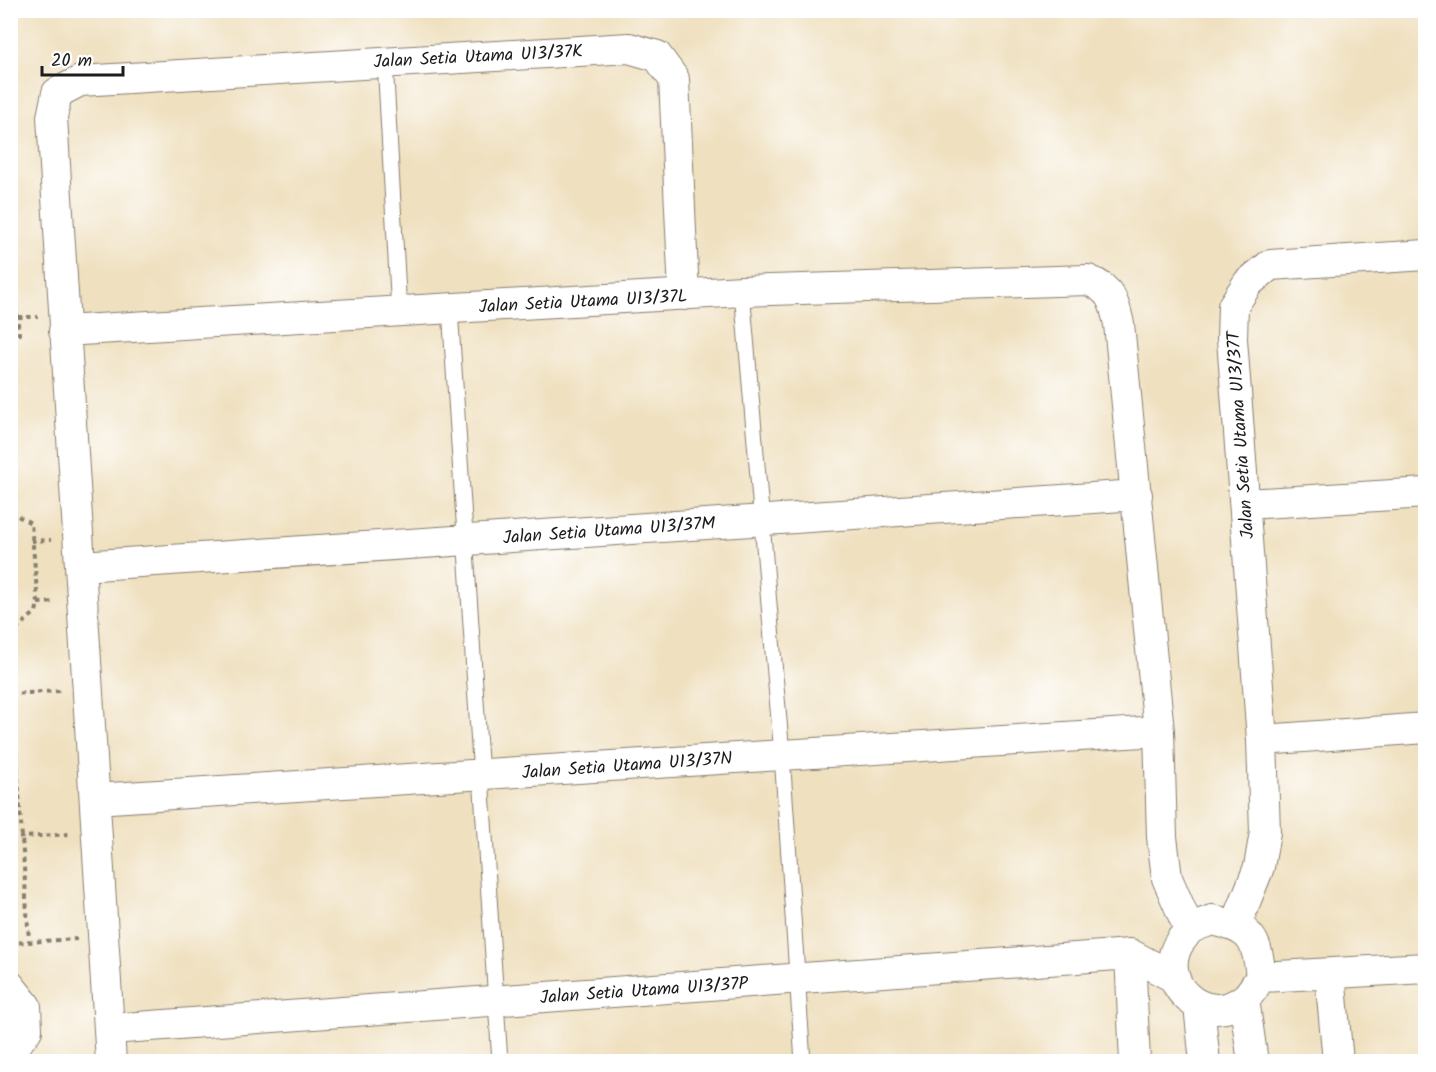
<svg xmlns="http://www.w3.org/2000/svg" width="1436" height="1072" font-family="Kalam,sans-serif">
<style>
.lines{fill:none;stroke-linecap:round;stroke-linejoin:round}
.service-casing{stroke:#867e6e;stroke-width:17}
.minor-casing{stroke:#867e6e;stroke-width:32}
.path{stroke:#867e6e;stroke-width:4;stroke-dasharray:4.5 4.5;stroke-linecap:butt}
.service{stroke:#fff;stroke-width:15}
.minor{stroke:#fff;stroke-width:30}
.labels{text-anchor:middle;stroke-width:4.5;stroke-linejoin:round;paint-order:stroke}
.street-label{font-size:18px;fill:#1c1c1c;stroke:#fff}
</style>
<rect width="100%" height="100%" fill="#fff"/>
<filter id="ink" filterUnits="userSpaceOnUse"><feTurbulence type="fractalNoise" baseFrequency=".0167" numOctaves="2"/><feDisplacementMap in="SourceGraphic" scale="12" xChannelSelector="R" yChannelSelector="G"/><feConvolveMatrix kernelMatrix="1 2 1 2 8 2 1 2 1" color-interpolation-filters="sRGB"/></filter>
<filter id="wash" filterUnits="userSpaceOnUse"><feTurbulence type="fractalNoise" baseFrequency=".008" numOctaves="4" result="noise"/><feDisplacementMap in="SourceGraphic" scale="24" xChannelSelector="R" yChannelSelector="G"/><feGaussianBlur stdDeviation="1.35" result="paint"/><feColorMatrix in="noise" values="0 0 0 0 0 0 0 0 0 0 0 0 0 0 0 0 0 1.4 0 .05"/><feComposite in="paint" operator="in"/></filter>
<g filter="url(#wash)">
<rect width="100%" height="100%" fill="#efe0bf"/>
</g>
<g filter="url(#ink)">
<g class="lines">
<g class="service-casing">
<path id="service" d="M 385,61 L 399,312
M 742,291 L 782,755 L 803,1062
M 450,309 L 500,1062"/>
</g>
<g class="minor-casing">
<path id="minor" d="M 64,331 L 742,291 L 1088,280 C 1111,289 1114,301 1119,324 L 1159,731 L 1162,837 L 1167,878 L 1189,929
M 1245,504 L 1426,493
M 81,566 L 1137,495
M 1262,740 L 1426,728
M 95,799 L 1159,731
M 1212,920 C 1251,928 1257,938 1261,977 C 1256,983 1251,994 1244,999 C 1205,1030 1152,982 1181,940 C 1184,937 1187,931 1190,929 C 1196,925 1205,923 1212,920 Z
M 1236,925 L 1259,867 L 1265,832 L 1262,740 L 1232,339 L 1233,306 L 1248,283 L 1270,265 L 1426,255
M 1130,954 L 1135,1062
M 1330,974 L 1338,1062
M 1261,977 L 1426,968
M 10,986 L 26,1006 L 27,1030 L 10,1052
M 1244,999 L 1253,1062
M 1199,1006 L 1205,1062
M 110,1029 L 1130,954 L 1173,977
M 111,1062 L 52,117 L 57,93 L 80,81 L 629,48 L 657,56 L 674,79 L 684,295"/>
</g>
<path class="path" d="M 10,194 L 13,196 L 14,233 L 10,236
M 10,270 L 13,272 L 19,334 L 10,343
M 18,317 L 38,317
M 10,512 L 31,523 L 38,603 L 36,612 L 10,634
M 31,541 L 51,540
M 38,603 L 55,602
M 10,661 L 29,941
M 10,694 L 60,691
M 10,838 L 70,834
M 10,943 L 77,939"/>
<use href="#service" class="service"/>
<use href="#minor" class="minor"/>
</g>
</g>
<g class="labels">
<g class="street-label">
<text transform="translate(478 56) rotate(-3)" y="6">Jalan Setia Utama U13/37K</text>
<text transform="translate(583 301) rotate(-3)" y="6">Jalan Setia Utama U13/37L</text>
<text transform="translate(1240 435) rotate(-94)" y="6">Jalan Setia Utama U13/37T</text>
<text transform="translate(609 530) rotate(-4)" y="6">Jalan Setia Utama U13/37M</text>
<text transform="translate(627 765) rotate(-4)" y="6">Jalan Setia Utama U13/37N</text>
<text transform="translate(644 990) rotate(-4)" y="6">Jalan Setia Utama U13/37P</text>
</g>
</g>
<rect width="1436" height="1072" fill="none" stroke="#fff" stroke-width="36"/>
<path d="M42 66v9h81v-9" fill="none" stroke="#1c1c1c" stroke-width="3"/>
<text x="51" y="66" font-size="18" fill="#1c1c1c" stroke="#ffffff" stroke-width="4.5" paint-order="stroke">20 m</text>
</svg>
